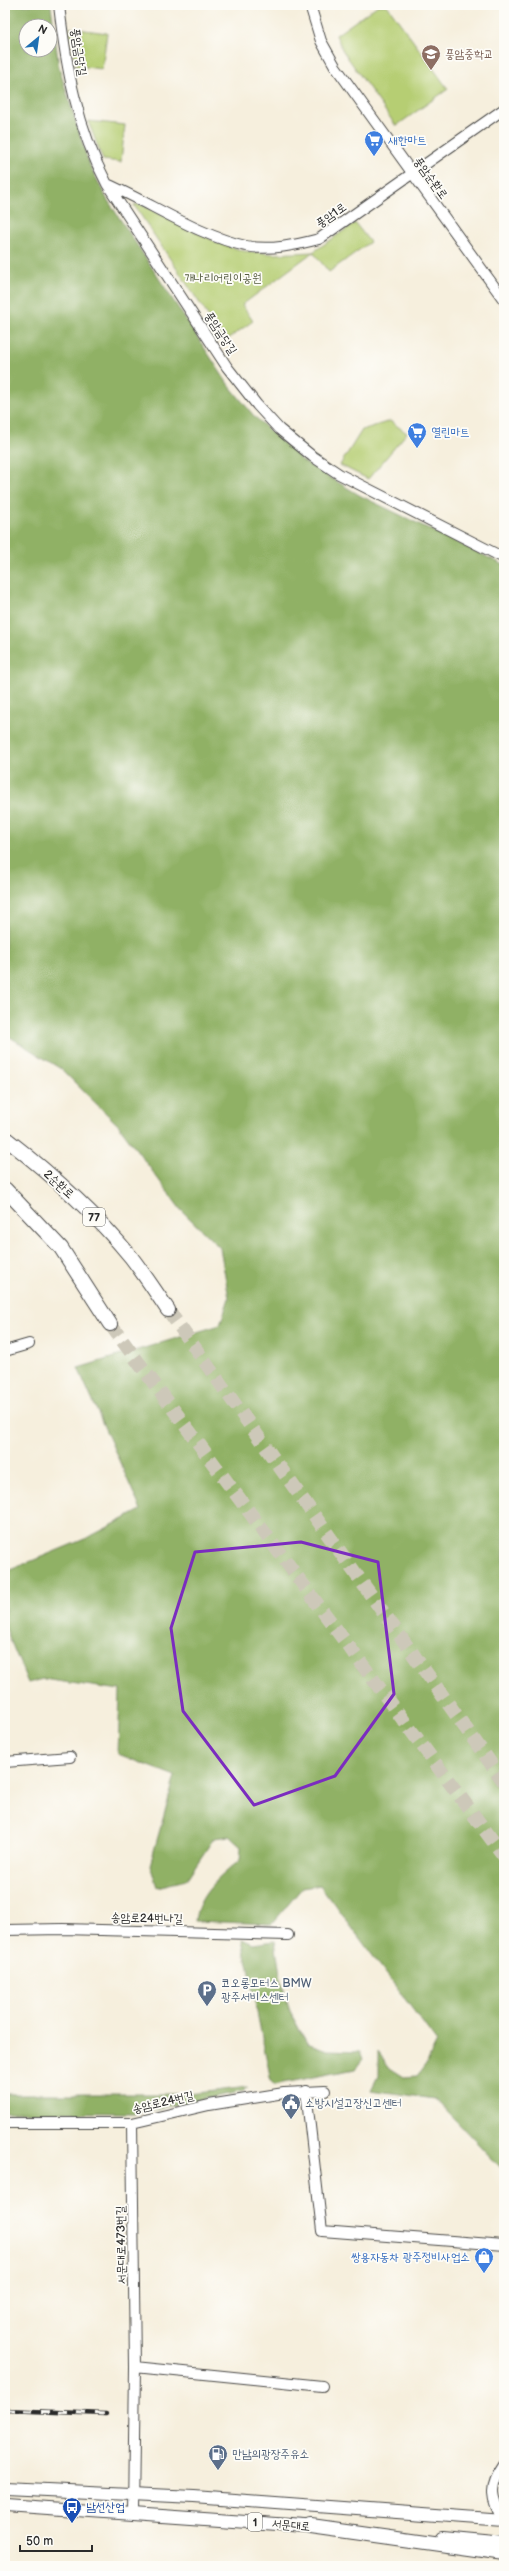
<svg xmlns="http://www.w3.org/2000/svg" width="509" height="2571" font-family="'Balsamiq Sans','Poor Story',sans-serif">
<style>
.green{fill:#b6ce73;stroke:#707c4f}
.forest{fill:#90b165;stroke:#5e6e48;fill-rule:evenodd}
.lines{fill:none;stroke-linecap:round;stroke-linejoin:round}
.highway-tunnel{stroke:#cdc8b9;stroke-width:14;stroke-dasharray:14 7;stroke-linecap:butt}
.minor-casing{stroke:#494846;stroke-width:12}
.major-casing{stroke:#494846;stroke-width:14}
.highway-casing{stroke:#494846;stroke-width:16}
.minor{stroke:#fff;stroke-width:10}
.major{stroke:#fff;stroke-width:12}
.highway{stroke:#fff;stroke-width:14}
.rail-casing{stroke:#2b2b2b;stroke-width:4.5}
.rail{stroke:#fdfcf7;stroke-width:3;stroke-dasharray:9;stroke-linecap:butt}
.marked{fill:none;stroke:#7b2cbf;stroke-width:3;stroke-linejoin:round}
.labels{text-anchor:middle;stroke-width:3.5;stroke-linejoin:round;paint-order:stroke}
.shield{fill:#fdfcf7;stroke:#6a6a68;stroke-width:1}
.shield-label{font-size:11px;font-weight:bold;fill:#2b2b2b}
.street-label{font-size:12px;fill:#2b2b2b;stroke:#fdfcf7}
.education-label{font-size:12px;fill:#785e54;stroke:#fdfcf7;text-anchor:start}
.shop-label{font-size:12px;fill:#366cbe;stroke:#fdfcf7;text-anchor:start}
.park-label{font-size:12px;fill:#555c41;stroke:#fdfcf7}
.service-label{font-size:12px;fill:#4e5e75;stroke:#fdfcf7;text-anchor:start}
.transit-label{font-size:12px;fill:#164399;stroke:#fdfcf7;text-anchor:start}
</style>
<rect width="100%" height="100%" fill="#fdfcf7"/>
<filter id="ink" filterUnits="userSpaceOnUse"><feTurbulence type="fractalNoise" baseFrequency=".025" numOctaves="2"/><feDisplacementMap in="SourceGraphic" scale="8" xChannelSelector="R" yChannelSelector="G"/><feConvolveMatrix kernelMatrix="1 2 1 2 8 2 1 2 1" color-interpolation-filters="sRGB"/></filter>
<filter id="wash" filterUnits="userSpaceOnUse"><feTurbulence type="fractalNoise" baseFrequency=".012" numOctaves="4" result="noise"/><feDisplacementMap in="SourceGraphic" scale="16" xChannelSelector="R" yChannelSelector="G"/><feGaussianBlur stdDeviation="0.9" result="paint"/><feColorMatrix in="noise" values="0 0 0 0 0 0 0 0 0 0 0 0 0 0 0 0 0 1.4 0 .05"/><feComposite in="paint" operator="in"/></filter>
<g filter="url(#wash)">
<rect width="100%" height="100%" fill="#f6efdd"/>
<path class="green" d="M 378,5 L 387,5 L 448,89 L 396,126 L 343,51 L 336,35 Z
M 70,28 L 107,33 L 102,69 L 76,66 Z
M 88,121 L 125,125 L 121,162 L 103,160 Z
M 140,204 L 216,242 L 244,251 L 274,254 L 313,252 L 355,223 L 370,242 L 329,272 L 313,252 L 242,305 L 253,321 L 225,341 L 134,205 Z
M 390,421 L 407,433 L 368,479 L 340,465 L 362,430 Z"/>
<path class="forest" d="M 5,5 L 51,5 L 59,68 L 89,164 L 107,199 L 228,384 L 254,416 L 304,462 L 361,496 L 504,565 L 504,2171 L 435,2099 L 371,2090 L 378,2076 L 378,2052 L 390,2068 L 404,2077 L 417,2076 L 426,2064 L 437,2042 L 320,1885 L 302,1888 L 272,1924 L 195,1921 C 198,1894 220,1877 240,1860 L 241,1847 L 229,1836 L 214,1838 L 186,1880 L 157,1887 L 150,1865 L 175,1776 L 118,1754 L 120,1690 L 43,1679 L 28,1683 L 5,1627 L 5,1572 L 87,1538 L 141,1510 L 78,1368 L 220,1325 L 229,1298 L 220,1248 L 181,1210 L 119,1126 L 61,1069 L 5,1034 ZM 26,26 L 50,26 L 50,50 L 26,50 Z
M 242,1939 L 253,1944 L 275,1941 L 280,1974 L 290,2012 L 307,2043 L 327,2050 L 360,2051 L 363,2059 L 355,2069 L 274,2085 L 271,2081 Z
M 248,2087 L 244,2091 L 135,2113 L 5,2112 L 5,2094 L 190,2094 Z"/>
</g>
<g filter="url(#ink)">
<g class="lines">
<path class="highway-tunnel" d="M 168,1310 L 504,1782
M 110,1324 L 504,1856"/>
<g class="minor-casing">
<path id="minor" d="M 59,5 C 66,67 77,128 107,184 L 227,367 L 257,405 L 279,429 L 312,456 L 339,474 L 504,558
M 310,5 L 321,41 L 335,66 L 504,300
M 107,184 C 151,203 199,236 246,246 C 270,251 296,245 319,239 L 504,109
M 5,1351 L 29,1344
M 5,1762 L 70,1757
M 5,1930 L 63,1929 L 288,1935
M 306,2091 L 322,2231 L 504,2245
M 5,2123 L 132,2123 L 209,2105 L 284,2093 L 325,2091
M 132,2123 L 135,2367 L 133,2512
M 135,2367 L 322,2386
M 503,2520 C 491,2496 488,2488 504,2465"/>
</g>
<g class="major-casing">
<path id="major" d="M 5,2488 L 194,2497 L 504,2520
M 5,2505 L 319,2527
M 441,2538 L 504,2544"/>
</g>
<g class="highway-casing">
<path id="highway" d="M 5,1138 C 50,1173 95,1213 131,1257 C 144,1274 156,1292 168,1310
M 5,1189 L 61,1248 L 110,1324
M 311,2526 L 504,2553"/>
</g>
<use href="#minor" class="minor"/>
<use href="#major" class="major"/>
<use href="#highway" class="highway"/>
<g class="rail-casing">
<path id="rail" d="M 5,2410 L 106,2414"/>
</g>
<use href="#rail" class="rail"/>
</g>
</g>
<path class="marked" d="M 301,1542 L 378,1562 L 394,1694 L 335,1776 L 254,1805 L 183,1711 L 171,1628 L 195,1552 Z"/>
<defs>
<g id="school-pin" transform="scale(1)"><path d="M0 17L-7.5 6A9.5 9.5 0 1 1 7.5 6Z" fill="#8d6e63" stroke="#fdfcf7"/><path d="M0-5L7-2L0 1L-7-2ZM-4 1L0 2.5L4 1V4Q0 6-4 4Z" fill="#fff"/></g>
<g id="supermarket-pin" transform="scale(1)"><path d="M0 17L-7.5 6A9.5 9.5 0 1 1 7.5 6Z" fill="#3f7fe0" stroke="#fdfcf7"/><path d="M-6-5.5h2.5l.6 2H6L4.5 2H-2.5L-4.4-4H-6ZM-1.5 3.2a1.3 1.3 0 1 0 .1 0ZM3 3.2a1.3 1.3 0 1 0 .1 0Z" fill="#fff"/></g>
<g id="parking-pin" transform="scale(1)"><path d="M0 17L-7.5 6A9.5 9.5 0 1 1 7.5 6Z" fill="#5c6f8a" stroke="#fdfcf7"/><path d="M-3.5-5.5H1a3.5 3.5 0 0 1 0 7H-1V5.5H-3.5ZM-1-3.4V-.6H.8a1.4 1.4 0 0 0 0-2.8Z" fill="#fff"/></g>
<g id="civic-pin" transform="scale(1)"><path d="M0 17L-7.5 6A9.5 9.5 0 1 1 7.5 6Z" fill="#5c6f8a" stroke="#fdfcf7"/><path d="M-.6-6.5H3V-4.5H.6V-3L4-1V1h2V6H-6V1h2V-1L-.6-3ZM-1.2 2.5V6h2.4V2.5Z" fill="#fff"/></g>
<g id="shop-pin" transform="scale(1)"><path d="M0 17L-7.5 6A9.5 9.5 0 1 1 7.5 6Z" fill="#3f7fe0" stroke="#fdfcf7"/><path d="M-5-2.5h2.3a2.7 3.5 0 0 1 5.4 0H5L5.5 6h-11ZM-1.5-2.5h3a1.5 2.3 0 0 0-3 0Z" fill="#fff"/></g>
<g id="fuel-pin" transform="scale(1)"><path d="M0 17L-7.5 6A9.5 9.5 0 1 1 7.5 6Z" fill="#5c6f8a" stroke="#fdfcf7"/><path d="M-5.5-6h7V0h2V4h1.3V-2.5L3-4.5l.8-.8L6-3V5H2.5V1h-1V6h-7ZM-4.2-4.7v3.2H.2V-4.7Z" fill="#fff"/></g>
<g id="bus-pin" transform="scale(1)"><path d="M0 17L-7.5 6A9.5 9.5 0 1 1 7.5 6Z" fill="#1a4fb4" stroke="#fdfcf7"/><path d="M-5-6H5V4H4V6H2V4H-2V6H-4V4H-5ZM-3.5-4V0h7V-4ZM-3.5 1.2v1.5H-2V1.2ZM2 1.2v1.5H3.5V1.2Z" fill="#fff"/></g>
</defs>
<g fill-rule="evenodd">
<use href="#school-pin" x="431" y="54"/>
<use href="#supermarket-pin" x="374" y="140"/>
<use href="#supermarket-pin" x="417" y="432"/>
<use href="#parking-pin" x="207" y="1990"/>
<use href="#civic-pin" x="291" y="2103"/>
<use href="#shop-pin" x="484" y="2257"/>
<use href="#fuel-pin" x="218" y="2454"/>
<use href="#bus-pin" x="72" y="2507"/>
</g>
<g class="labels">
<g class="shield">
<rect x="83" y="1208" width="22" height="18" rx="3"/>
<rect x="248" y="2513" width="14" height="18" rx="3"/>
</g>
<g class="shield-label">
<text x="94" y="1221">77</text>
<text x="255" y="2526">1</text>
</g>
<g class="street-label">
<text transform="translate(79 52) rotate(81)" y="4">풍암금당길</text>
<text transform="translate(431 178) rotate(54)" y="4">풍암순환로</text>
<text transform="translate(331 215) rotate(-35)" y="4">풍암1로</text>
<text transform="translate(221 333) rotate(57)" y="4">풍암금당길</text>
<text transform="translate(59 1184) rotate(42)" y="4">2순환로</text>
<text transform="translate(147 1918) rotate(1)" y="4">송암로24번나길</text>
<text transform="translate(163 2102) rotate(-13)" y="4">송암로24번길</text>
<text transform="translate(121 2245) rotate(-91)" y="4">서문대로473번길</text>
<text transform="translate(291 2525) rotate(5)" y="4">서문대로</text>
</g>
<g class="education-label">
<text x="445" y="58">풍암중학교</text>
</g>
<g class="shop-label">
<text x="388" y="144">새한마트</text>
<text x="431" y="436">열린마트</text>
<text x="470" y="2261" text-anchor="end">쌍용자동차 광주정비사업소</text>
</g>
<g class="park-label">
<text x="223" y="282">개나리어린이공원</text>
</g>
<g class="service-label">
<text x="221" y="1987">코오롱모터스 BMW<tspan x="221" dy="14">광주서비스센터</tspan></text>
<text x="305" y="2107">소방시설고장신고센터</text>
<text x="232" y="2458">만남의광장주유소</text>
</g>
<g class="transit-label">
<text x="86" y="2511">남선산업</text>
</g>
</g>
<rect width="509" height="2571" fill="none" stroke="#fdfcf7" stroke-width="20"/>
<g transform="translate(38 38) rotate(29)"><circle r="19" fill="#fdfcf7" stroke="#a9a8a5"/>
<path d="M0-3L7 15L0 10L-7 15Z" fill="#1f6fb2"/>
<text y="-6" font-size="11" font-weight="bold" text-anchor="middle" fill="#2b2b2b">N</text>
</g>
<path d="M20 2545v6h72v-6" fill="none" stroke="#2b2b2b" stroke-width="2"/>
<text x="26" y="2545" font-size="12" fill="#2b2b2b" stroke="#fdfcf7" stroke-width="3" paint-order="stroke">50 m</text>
</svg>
